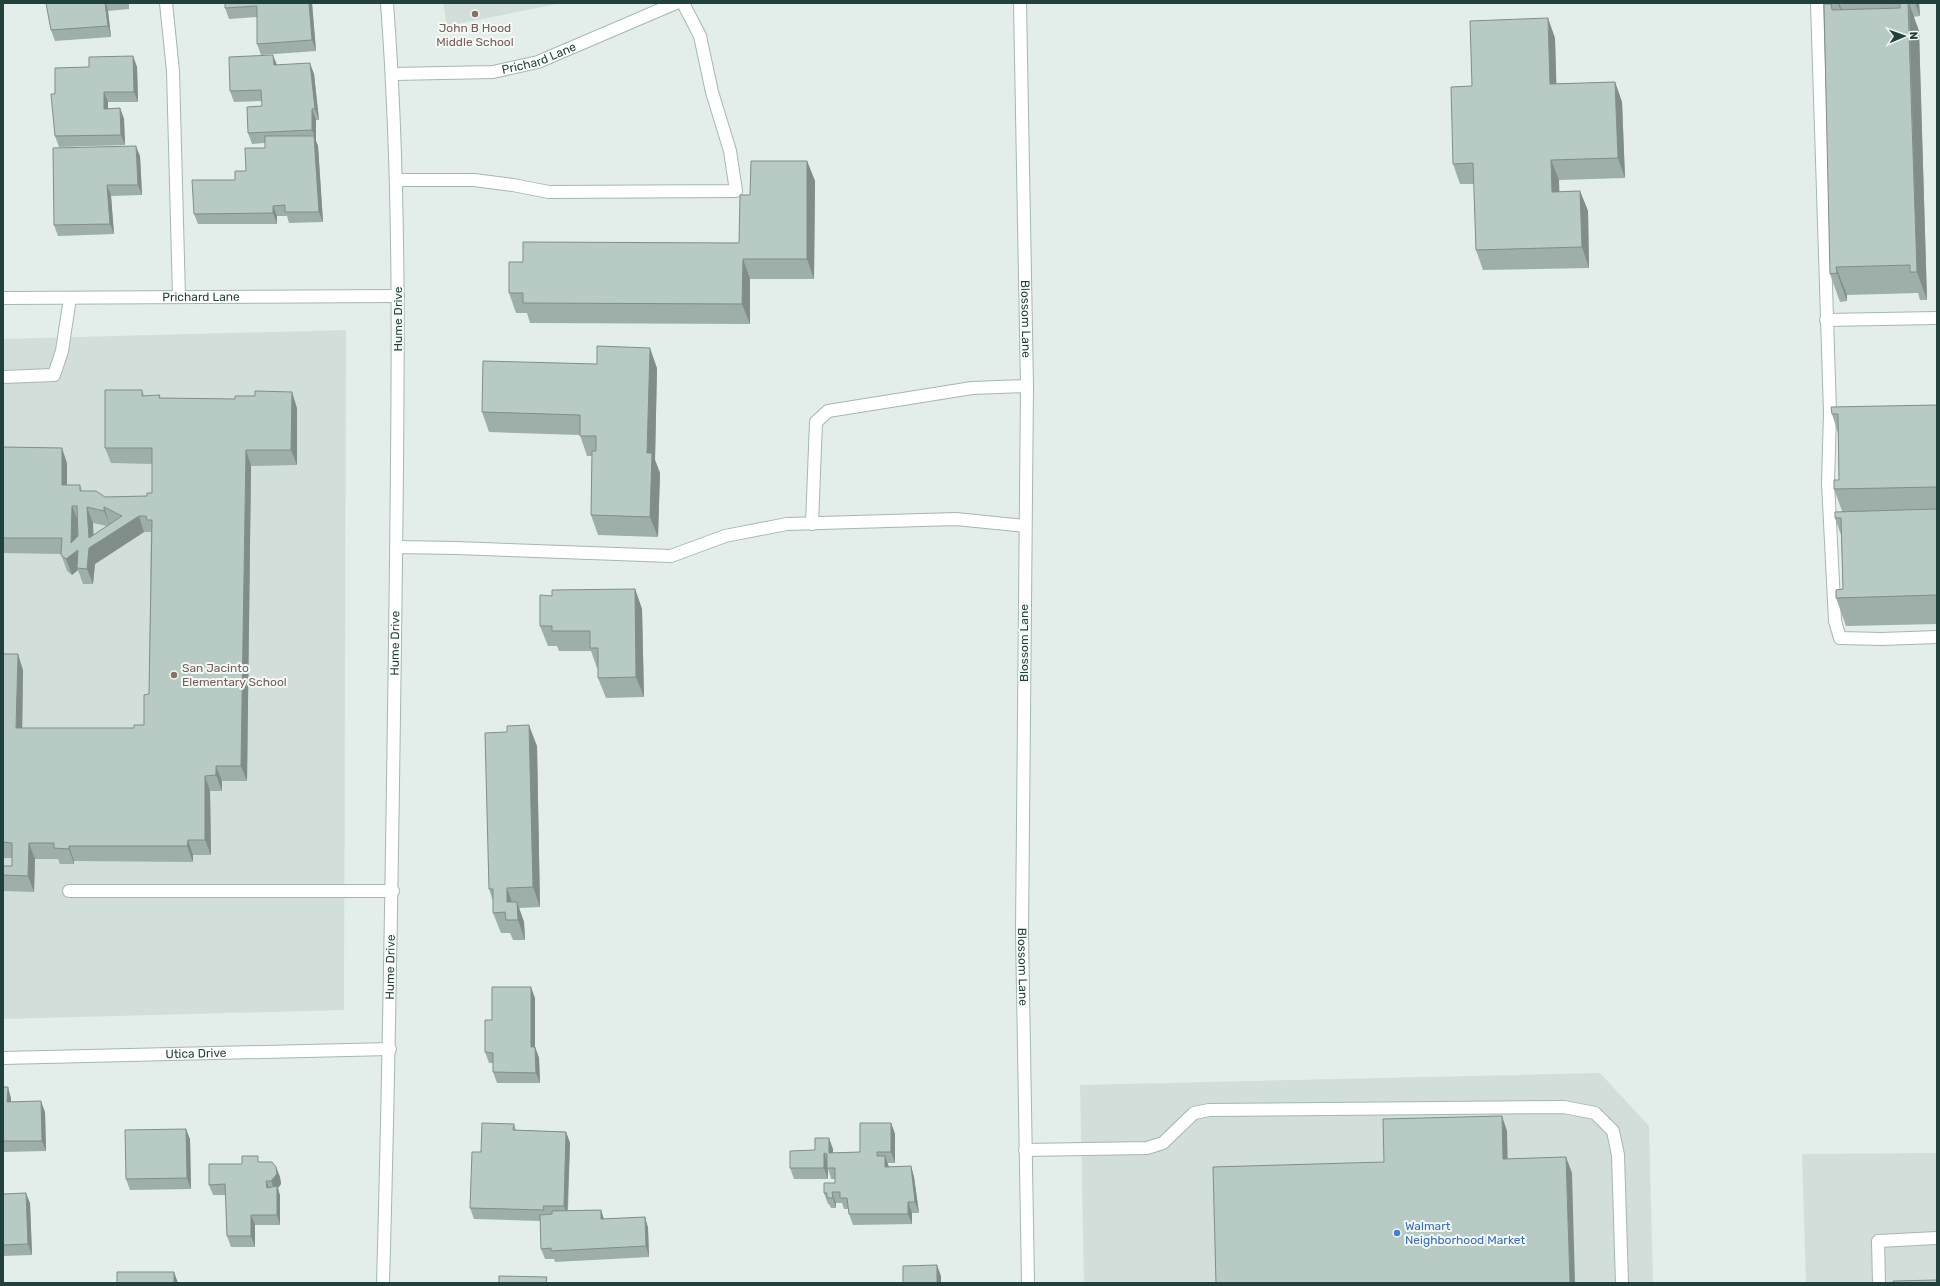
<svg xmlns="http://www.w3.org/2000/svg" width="1940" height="1286" font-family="Rubik,sans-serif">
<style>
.built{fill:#d1deda}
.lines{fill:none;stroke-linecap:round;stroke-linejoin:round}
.minor-casing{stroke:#a5b7b2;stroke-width:14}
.minor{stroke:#fff;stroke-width:12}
.wall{fill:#9eaea9;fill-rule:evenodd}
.shaded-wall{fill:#818d89}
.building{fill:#b8cac4;stroke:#818d89;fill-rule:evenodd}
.education-dot{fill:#8d6e63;stroke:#f4faf8;stroke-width:1.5}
.shop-dot{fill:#3f7fe0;stroke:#f4faf8;stroke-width:1.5}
.labels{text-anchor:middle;stroke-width:4;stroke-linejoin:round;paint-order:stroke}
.education-label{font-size:12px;fill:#785e54;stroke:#f4faf8}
.street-label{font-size:12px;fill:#21423c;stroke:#f4faf8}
.shop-label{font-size:12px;fill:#366cbe;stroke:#f4faf8;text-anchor:start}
</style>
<rect width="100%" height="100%" fill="#e3eeea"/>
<path class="built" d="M 443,3 L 562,3 L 447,26 Z
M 346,330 L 344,1010 L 3,1019 L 3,339 Z
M 1600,1073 L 1649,1126 L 1653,1283 L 1084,1283 L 1080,1085 Z
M 1937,1153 L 1937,1283 L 1806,1283 L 1802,1154 Z"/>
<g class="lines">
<g class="minor-casing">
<g id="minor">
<path d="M 166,3 L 173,71 L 179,297"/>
<path id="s1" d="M 1020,3 L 1027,386 L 1022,932 L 1028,1283"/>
<path d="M 1817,3 L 1830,412 L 1828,483 L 1835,621 L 1840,638 L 1882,639 L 1937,637"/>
<path id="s2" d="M 393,74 L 493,72 L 538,62 L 676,3"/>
<path d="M 396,180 L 474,180 L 513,185 L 549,192 L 736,191 L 730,151 L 712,92 L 700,36 L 683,3"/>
<path id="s3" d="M 3,298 L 398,296"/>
<path d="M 1826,320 L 1937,318"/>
<path d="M 3,377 L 54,375 L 62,351 L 70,298"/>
<path d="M 812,524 L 816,422 L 828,411 L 972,388 L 1027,386"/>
<path d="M 396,547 L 456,548 L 671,556 L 725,536 L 787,524 L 956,519 L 1025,526"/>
<path d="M 69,891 L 393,891"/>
<path id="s4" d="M 3,1058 L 390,1049"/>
<path d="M 1025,1150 L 1147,1148 L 1163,1143 L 1194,1113 L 1209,1110 L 1564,1107 L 1595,1113 L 1613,1131 L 1618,1155 L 1622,1283"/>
<path id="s5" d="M 383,1283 C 390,1043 393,803 396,562 C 398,376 401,189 387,3"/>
<path d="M 1879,1283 L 1878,1241 L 1937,1238"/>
</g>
</g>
<use href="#minor" class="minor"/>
</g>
<path class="wall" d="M 46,3 L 129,3 L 129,9 L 108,11 L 111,37 L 55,41 L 51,30 Z
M 225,3 L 312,3 L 316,51 L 261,55 L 257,44 L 257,17 L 229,19 L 225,8 Z
M 1830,3 L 1919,3 L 1920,16 L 1913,17 L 1919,31 L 1927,300 L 1920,300 L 1918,293 L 1847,295 L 1847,301 L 1840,302 L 1830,274 Z
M 1555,38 L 1556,84 L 1615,82 L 1622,102 L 1625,178 L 1559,180 L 1559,192 L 1580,191 L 1588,211 L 1589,268 L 1483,270 L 1476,250 L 1474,184 L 1460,184 L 1453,164 L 1472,86 Z
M 133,56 L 137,67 L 138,102 L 108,102 L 108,109 L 120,108 L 124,119 L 125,145 L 59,147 L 55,136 L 55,94 Z
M 277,65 L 314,74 L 319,120 L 316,120 L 316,141 L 318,146 L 323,222 L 289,223 L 287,216 L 277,216 L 277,224 L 198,224 L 194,214 L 246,171 L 265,148 L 265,143 L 252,144 L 248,133 L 262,106 L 262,101 L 234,102 L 230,91 Z
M 140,156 L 142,195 L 111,196 L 114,234 L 58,236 L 54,225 Z
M 807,161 L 815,181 L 814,279 L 750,279 L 750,324 L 530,323 L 527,313 L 516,313 L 509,293 L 523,262 L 739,243 L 750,195 Z
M 657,368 L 655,460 L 660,473 L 658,537 L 598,535 L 591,515 L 592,456 L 587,456 L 580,435 L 489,432 L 482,412 Z
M 142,390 L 144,396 L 161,398 L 297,408 L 297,465 L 251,466 L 247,781 L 222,781 L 222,791 L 210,791 L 211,855 L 193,855 L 193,862 L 74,861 L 74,864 L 60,864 L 58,859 L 35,859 L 34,892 L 3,891 L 3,866 L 12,866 L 12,858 L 3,858 L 3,654 L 23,670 L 22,728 L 134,728 L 144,725 L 149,694 L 151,533 L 151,532 L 144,532 L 95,564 L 93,584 L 83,584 L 78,570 L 72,575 L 67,571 L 61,554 L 3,553 L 3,447 L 67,463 L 67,485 L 80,485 L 82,491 L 105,497 L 147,496 L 152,493 L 152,464 L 111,463 L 105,448 ZM 93,523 L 107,526 L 93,535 Z
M 1937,405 L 1937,624 L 1846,626 L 1836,598 L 1843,589 L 1841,535 L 1835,518 L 1842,511 L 1834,489 L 1839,480 L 1838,433 L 1832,414 Z
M 635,589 L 642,609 L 644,697 L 606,698 L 598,678 L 598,668 L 597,668 L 591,651 L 559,651 L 557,646 L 548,646 L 540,626 L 552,596 Z
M 537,746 L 540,907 L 519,908 L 524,922 L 525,940 L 513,940 L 510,933 L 501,933 L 493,913 L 493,901 L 489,889 Z
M 535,998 L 535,1047 L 539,1058 L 540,1083 L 497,1083 L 493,1072 L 493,1063 L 489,1063 L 485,1052 L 492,1020 Z
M 3,1087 L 11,1098 L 11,1102 L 45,1112 L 46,1151 L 3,1152 Z
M 891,1123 L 895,1134 L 895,1163 L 887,1163 L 889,1167 L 911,1166 L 914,1177 L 919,1213 L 912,1213 L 912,1224 L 853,1225 L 849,1214 L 848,1209 L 844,1209 L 842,1203 L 836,1203 L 836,1208 L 831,1208 L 829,1204 L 828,1204 L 824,1193 L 835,1183 L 835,1179 L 831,1179 L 828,1168 L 828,1179 L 794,1179 L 790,1168 L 815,1150 L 833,1149 L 833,1153 L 860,1152 Z
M 514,1124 L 516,1130 L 566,1132 L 570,1143 L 568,1211 L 601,1210 L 604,1219 L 645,1217 L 648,1228 L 649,1257 L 555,1262 L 554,1259 L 545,1259 L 541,1249 L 540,1221 L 474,1219 L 470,1208 L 481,1152 Z
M 190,1139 L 191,1189 L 130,1190 L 126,1179 Z
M 260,1162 L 276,1167 L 280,1177 L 281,1184 L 278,1188 L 280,1196 L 280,1225 L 255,1225 L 255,1247 L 231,1247 L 227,1236 L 226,1195 L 213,1195 L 209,1185 L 242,1164 Z
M 3,1194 L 30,1203 L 32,1255 L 3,1256 Z"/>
<path class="shaded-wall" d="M 105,3 L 106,3 L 108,11 L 111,37 L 108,26 Z
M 309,3 L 312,3 L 316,51 L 312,40 Z
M 1838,3 L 1839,3 L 1843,12 L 1843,17 Z
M 1909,3 L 1919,31 L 1927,300 L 1917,272 Z
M 1915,3 L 1919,3 L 1920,16 Z
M 1548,18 L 1555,38 L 1557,104 L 1550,84 Z
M 273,55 L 277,65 L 274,65 Z
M 133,56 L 137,67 L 138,102 L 134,92 Z
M 310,63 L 314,74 L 319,120 L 315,109 Z
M 1615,82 L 1622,102 L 1625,178 L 1618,158 Z
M 104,92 L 108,102 L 108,120 L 104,109 Z
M 120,108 L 124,119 L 125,145 L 121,135 Z
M 312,109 L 316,120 L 316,141 L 312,130 Z
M 314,136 L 318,146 L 323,222 L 319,212 Z
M 136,146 L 140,156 L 142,195 L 138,185 Z
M 1551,160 L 1559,180 L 1560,212 L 1552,192 Z
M 807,161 L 815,181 L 814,279 L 807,259 Z
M 107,185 L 111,196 L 114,234 L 110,224 Z
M 1580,191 L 1588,211 L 1589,268 L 1582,247 Z
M 273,206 L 277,216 L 277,224 L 273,213 Z
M 743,259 L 750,279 L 750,324 L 742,304 Z
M 1836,267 L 1847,295 L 1847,301 L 1837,273 Z
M 650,348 L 657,368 L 655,460 L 660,473 L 658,537 L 650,517 L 647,453 Z
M 292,392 L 297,408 L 297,465 L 291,450 Z
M 62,448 L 67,463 L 67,501 L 62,485 Z
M 246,450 L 251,466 L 247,781 L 241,766 Z
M 72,506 L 78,521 L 77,550 L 78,550 L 77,568 L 78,570 L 72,575 L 66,559 L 71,543 Z
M 87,507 L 93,523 L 94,545 L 139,516 L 144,532 L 95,564 L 93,584 L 87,569 L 89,538 Z
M 104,507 L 109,523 L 110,526 L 104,511 Z
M 635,589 L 642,609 L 644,697 L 636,677 Z
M 18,654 L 23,670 L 22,743 L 16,728 Z
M 529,725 L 537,746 L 540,907 L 533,887 Z
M 216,766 L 222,781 L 222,791 L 216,775 Z
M 205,776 L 210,791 L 211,855 L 205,840 Z
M 188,840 L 193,855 L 193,862 L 187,846 Z
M 29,843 L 35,859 L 34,892 L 28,876 Z
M 69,846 L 74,861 L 74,864 L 69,849 Z
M 507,888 L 514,908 L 507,902 Z
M 517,902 L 524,922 L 525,940 L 518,920 Z
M 531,987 L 535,998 L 535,1058 L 531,1047 Z
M 535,1047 L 539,1058 L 540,1083 L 536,1073 Z
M 8,1087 L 11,1098 L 11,1112 L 7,1102 Z
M 41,1101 L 45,1112 L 46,1151 L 42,1141 Z
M 1502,1116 L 1507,1131 L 1508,1174 L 1503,1159 Z
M 891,1123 L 895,1134 L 895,1163 L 891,1152 Z
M 186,1129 L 190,1139 L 191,1189 L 187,1178 Z
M 566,1132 L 570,1143 L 567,1217 L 564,1206 Z
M 829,1138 L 833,1149 L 833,1163 L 829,1153 Z
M 824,1153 L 828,1164 L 828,1179 L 824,1168 Z
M 885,1156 L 889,1167 L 885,1167 Z
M 1566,1157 L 1572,1173 L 1575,1283 L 1570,1283 Z
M 911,1166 L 914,1177 L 919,1213 L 915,1202 Z
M 276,1167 L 280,1177 L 281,1184 L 278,1188 L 280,1196 L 280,1225 L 277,1215 L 275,1191 L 271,1181 Z
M 266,1181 L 270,1191 L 267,1188 Z
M 832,1192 L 836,1203 L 836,1208 L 833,1198 Z
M 26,1193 L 30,1203 L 32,1255 L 28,1244 Z
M 908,1202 L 912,1213 L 912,1224 L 908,1214 Z
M 601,1210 L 604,1220 L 601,1219 Z
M 251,1215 L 255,1225 L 255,1247 L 251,1236 Z
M 645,1217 L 648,1228 L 649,1257 L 646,1246 Z
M 937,1265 L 941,1276 L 941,1283 L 937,1283 Z
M 174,1272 L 178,1283 L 174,1283 Z"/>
<path class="building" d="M 46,3 L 105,3 L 108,26 L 51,30 Z
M 225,3 L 309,3 L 312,40 L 257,44 L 257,6 L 225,8 Z
M 1900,3 L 1908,3 L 1917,272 L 1910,272 L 1910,265 L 1836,267 L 1837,273 L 1830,274 L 1824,4 L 1831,4 L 1832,10 L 1900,8 Z
M 1548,18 L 1550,84 L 1615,82 L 1618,158 L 1551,160 L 1552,192 L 1580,191 L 1582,247 L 1476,250 L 1473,163 L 1453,164 L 1451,87 L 1472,86 L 1470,21 Z
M 273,55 L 274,65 L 310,63 L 315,109 L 312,109 L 312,130 L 248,133 L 247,107 L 262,106 L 261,90 L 230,91 L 229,57 Z
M 133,56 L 134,92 L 104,92 L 104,109 L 120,108 L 121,135 L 55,136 L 51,94 L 55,94 L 55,68 L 89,67 L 89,57 Z
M 265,136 L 314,136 L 319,212 L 285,212 L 285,205 L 273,206 L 273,213 L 194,214 L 192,180 L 235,180 L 235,171 L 246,171 L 245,148 L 265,148 Z
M 136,146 L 138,185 L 107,185 L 110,224 L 54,225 L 53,148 Z
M 751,161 L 807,161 L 807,259 L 743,259 L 742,304 L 523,303 L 523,293 L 509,293 L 509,262 L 523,262 L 523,242 L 739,243 L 740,195 L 750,195 Z
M 597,346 L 650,348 L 647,453 L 652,453 L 650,517 L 591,515 L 592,451 L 596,451 L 596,436 L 580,436 L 580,415 L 482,412 L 483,361 L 597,364 Z
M 105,390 L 142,390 L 142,396 L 160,395 L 159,398 L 235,399 L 235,396 L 255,396 L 255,391 L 292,392 L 291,450 L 246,450 L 241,766 L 216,766 L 216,775 L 205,776 L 205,840 L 188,840 L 187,846 L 69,846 L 69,849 L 54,848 L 54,843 L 29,843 L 28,876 L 3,875 L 3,866 L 12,866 L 12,843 L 3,842 L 3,654 L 18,654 L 16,728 L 134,728 L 134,725 L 144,725 L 144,695 L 149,694 L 152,520 L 147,520 L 146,516 L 139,516 L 89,548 L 87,569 L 77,568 L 78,550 L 66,559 L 61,555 L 62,538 L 3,538 L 3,447 L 62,448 L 62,485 L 80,485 L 80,491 L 96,491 L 105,497 L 147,496 L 147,493 L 152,493 L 152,448 L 105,448 ZM 72,506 L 77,506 L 78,536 L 71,543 ZM 87,507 L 104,511 L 104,507 L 122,516 L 89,538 Z
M 1937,405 L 1937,487 L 1834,489 L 1834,480 L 1839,480 L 1838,414 L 1832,414 L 1831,407 Z
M 1937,509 L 1937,595 L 1836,598 L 1836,590 L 1843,589 L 1841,518 L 1835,518 L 1835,512 Z
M 635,589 L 636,677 L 598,678 L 598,648 L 590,648 L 590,631 L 552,631 L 552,626 L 540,626 L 540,595 L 552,596 L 552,590 Z
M 529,725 L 533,887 L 507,888 L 507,902 L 517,902 L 518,920 L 506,920 L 505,912 L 493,913 L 493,889 L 489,889 L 485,733 L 507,732 L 507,726 Z
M 492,987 L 531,987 L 531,1047 L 535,1047 L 536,1073 L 493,1072 L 493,1053 L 485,1052 L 485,1020 L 492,1020 Z
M 3,1087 L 8,1087 L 7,1102 L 41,1101 L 42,1141 L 3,1141 Z
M 1502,1116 L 1503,1159 L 1566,1157 L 1570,1283 L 1216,1283 L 1213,1167 L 1384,1162 L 1383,1119 Z
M 482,1123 L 514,1124 L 513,1130 L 566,1132 L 564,1206 L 543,1206 L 544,1210 L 470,1208 L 472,1152 L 481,1152 Z
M 860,1123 L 891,1123 L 891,1152 L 877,1152 L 877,1156 L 885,1156 L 885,1167 L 911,1166 L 915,1202 L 908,1202 L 908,1214 L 849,1214 L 847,1198 L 840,1198 L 840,1192 L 832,1192 L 833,1198 L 827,1198 L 827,1193 L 824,1193 L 824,1183 L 835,1183 L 835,1168 L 827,1168 L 827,1154 L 824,1153 L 824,1168 L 790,1168 L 790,1151 L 815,1150 L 815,1138 L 829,1138 L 829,1153 L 860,1152 Z
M 186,1129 L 187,1178 L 126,1179 L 125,1130 Z
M 242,1156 L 258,1156 L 258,1162 L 272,1162 L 276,1167 L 277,1174 L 271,1181 L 266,1181 L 267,1188 L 277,1186 L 277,1215 L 251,1215 L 251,1236 L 227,1236 L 225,1184 L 209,1185 L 209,1164 L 242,1164 Z
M 26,1193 L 28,1244 L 3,1245 L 3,1194 Z
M 601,1210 L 601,1219 L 645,1217 L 646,1246 L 551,1251 L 551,1248 L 541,1249 L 540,1215 L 552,1214 L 552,1211 Z
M 937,1265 L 937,1283 L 903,1283 L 903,1266 Z
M 117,1272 L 174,1272 L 174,1283 L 117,1283 Z
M 499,1276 L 547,1277 L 546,1283 L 499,1283 Z
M 1937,1280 L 1937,1283 L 1893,1283 L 1893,1281 Z"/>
<g class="education-dot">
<circle cx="475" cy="14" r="4"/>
<circle cx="174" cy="675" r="4"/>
</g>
<circle class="shop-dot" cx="1397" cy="1233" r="4"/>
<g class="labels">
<g class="education-label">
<text x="475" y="32">John B Hood<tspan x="475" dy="14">Middle School</tspan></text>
<text x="182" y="672" text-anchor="start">San Jacinto<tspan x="182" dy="14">Elementary School</tspan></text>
</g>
<g class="street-label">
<text dy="4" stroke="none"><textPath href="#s2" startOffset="148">Prichard Lane</textPath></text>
<text dy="4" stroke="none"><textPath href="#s3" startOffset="198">Prichard Lane</textPath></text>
<text transform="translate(398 319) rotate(-90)" y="4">Hume Drive</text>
<text dy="4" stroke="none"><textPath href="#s1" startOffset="316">Blossom Lane</textPath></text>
<text dy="4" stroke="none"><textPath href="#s5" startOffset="640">Hume Drive</textPath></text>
<text transform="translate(1024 643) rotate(-90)" y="4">Blossom Lane</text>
<text dy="4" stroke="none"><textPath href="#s5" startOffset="316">Hume Drive</textPath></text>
<text dy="4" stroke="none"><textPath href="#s1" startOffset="964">Blossom Lane</textPath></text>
<text dy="4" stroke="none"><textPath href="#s4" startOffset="193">Utica Drive</textPath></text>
</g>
<g class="shop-label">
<text x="1405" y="1230">Walmart<tspan x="1405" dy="14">Neighborhood Market</tspan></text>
</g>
</g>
<rect width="1940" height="1286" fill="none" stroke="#21423c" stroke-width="8"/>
<g transform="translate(1904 36) rotate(88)" stroke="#f4faf8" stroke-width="3" paint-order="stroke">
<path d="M0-3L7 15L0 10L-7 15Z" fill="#21423c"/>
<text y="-6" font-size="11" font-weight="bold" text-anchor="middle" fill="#21423c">N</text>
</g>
</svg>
